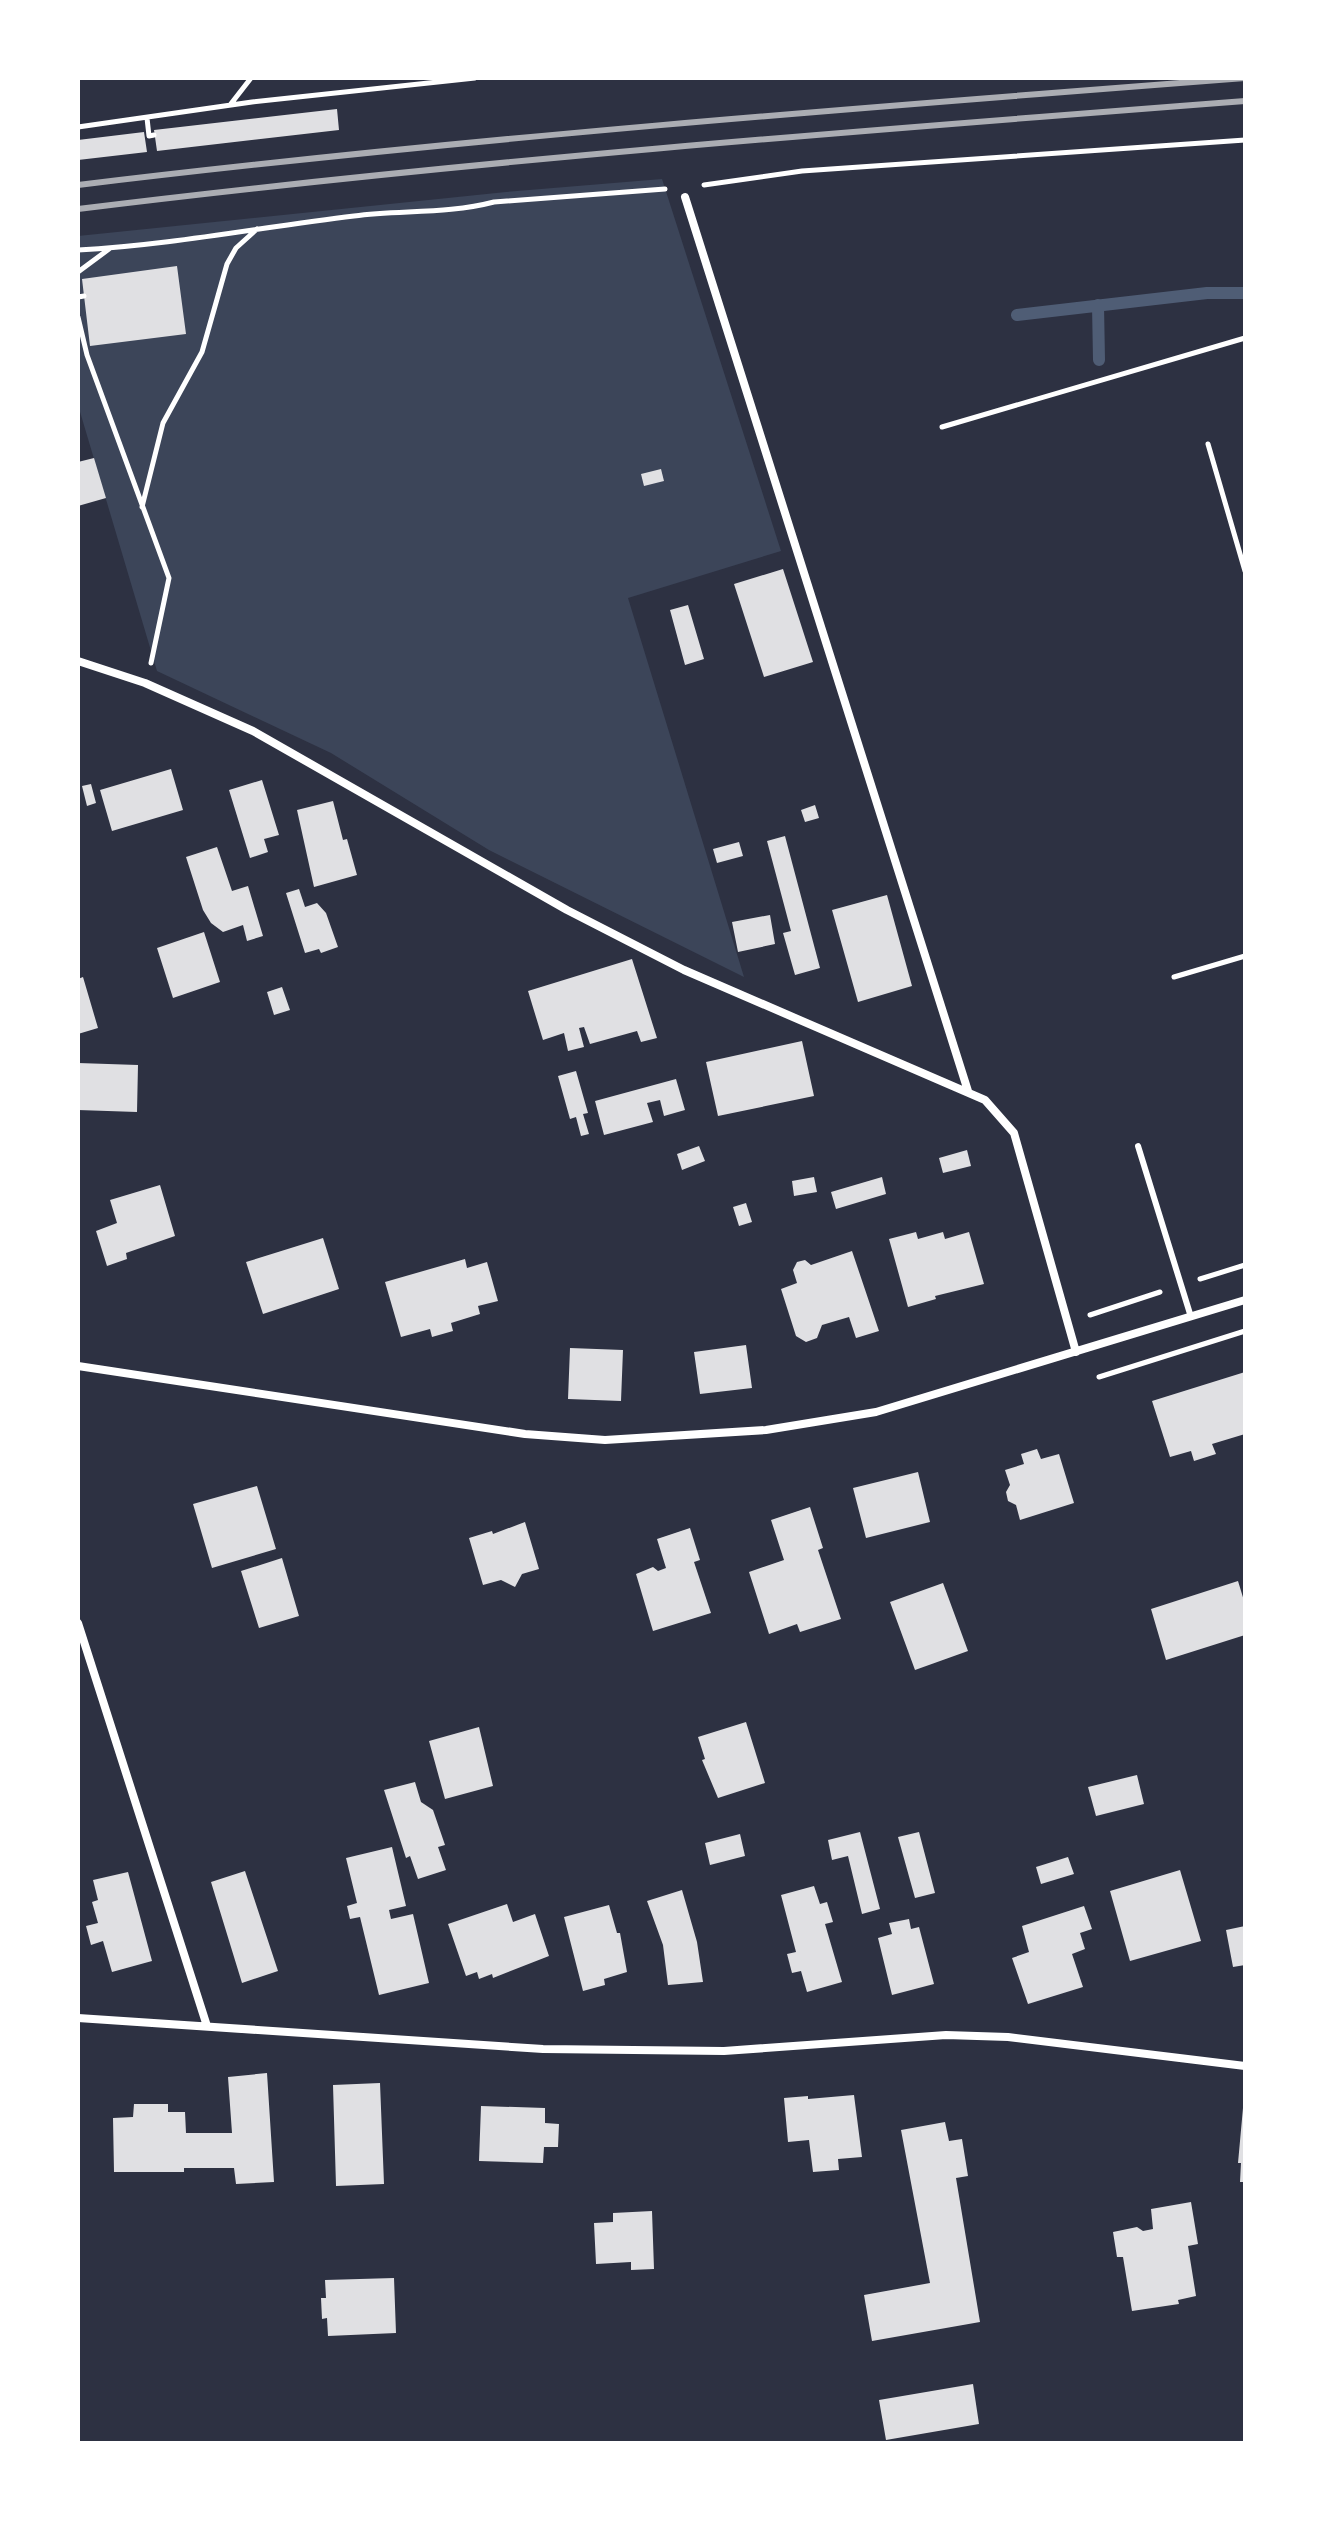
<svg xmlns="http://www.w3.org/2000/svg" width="1323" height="2521" font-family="'Asap Condensed',sans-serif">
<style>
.green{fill:#3c4559}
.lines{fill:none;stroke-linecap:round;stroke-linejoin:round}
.stream{stroke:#4f5d75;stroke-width:12}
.building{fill:#e0e0e3}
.path{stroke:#fff;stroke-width:5}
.service{stroke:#fff;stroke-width:6}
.minor{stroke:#fff;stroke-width:8}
.rail{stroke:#abadb3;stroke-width:6}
</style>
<rect width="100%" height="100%" fill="#2d3142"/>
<path class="green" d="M 662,179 L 781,551 L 628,598 L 744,977 L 489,850 L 331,753 L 157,671 L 78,405 L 78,236 L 506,192 Z"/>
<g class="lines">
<path class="stream" d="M 1098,305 L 1099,360
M 1017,315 L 1207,293 L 1245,293"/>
</g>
<path class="building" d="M 337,109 L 339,130 L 157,151 L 154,130 Z
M 144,132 L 147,152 L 78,160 L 78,140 Z
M 177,266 L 186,334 L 90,346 L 82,279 Z
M 94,458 L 106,498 L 78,506 L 78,462 Z
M 661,469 L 664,481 L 644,486 L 641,474 Z
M 783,569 L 813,662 L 764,677 L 734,584 Z
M 688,605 L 704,659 L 685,665 L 670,610 Z
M 171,769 L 183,810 L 112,831 L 100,790 Z
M 262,780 L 279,835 L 264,839 L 268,852 L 250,858 L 229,790 Z
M 91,784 L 96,803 L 87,806 L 82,786 Z
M 333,801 L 343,840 L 347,839 L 357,875 L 314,887 L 297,810 Z
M 815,805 L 819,818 L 805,822 L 801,810 Z
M 785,836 L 820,968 L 795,975 L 783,933 L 791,931 L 767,841 Z
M 739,842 L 743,856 L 717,863 L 713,849 Z
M 217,847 L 232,891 L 248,886 L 263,936 L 247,941 L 243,925 L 223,932 L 211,923 L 203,910 L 186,857 Z
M 299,889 L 305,907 L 317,903 L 326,913 L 338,947 L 321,953 L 319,949 L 305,953 L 286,893 Z
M 887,895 L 912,986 L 858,1002 L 832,910 Z
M 770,915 L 775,944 L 738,952 L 732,922 Z
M 204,932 L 220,982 L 173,998 L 157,948 Z
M 632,959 L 657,1038 L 641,1042 L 637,1031 L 590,1044 L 584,1027 L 579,1028 L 584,1047 L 568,1051 L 564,1033 L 543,1040 L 528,991 Z
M 83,977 L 98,1028 L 78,1034 L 78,979 Z
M 282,987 L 290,1010 L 274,1015 L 267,992 Z
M 802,1041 L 814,1096 L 718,1116 L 706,1062 Z
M 78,1063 L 138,1065 L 137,1112 L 78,1110 Z
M 576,1071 L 588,1113 L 583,1114 L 589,1134 L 581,1136 L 576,1117 L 570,1119 L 558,1076 Z
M 676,1079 L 685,1110 L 664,1116 L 660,1100 L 647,1103 L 653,1122 L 604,1135 L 595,1101 Z
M 699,1146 L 705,1161 L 682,1170 L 677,1154 Z
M 967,1150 L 971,1166 L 943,1173 L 939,1158 Z
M 814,1177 L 817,1192 L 794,1196 L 792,1181 Z
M 882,1177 L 886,1194 L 836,1209 L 831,1192 Z
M 160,1185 L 175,1236 L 126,1253 L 127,1259 L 107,1266 L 96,1231 L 117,1223 L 110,1200 Z
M 746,1203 L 752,1222 L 739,1226 L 733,1207 Z
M 916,1232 L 918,1239 L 943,1232 L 945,1239 L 969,1232 L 984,1284 L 935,1296 L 936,1299 L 908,1307 L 889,1239 Z
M 323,1238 L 339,1289 L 263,1314 L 246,1262 Z
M 852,1251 L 879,1331 L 856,1338 L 849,1317 L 822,1325 L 817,1338 L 806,1342 L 796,1336 L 781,1289 L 797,1283 L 793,1270 L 797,1262 L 805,1260 L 811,1265 Z
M 465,1259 L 467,1268 L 487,1262 L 498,1301 L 478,1306 L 480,1314 L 451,1323 L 453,1331 L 432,1337 L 430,1329 L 401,1337 L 385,1282 Z
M 746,1345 L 752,1388 L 700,1394 L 694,1352 Z
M 570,1348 L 623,1350 L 621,1401 L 568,1399 Z
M 1245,1372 L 1245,1434 L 1212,1444 L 1216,1454 L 1194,1461 L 1191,1451 L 1170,1457 L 1152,1401 Z
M 1037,1449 L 1041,1459 L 1059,1454 L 1074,1503 L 1020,1520 L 1016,1505 L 1008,1501 L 1006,1492 L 1010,1485 L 1005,1470 L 1024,1464 L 1021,1454 Z
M 918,1472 L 930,1522 L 866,1538 L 853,1488 Z
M 257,1486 L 276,1549 L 212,1568 L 193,1504 Z
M 810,1507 L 823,1548 L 818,1550 L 841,1619 L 800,1632 L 797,1624 L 769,1634 L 749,1572 L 784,1560 L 771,1520 Z
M 525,1522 L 539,1569 L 522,1574 L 515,1587 L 501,1580 L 483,1585 L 469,1538 L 492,1531 L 493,1534 Z
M 690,1528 L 700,1560 L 694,1562 L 711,1613 L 653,1631 L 636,1574 L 653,1567 L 658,1571 L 666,1568 L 657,1539 Z
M 282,1558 L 299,1616 L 259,1628 L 241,1571 Z
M 1238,1581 L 1245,1604 L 1245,1635 L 1166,1660 L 1151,1609 Z
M 943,1583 L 968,1651 L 915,1670 L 890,1602 Z
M 746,1722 L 765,1783 L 718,1798 L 702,1760 L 705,1759 L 698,1737 Z
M 479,1727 L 493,1786 L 445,1799 L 429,1741 Z
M 1137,1775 L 1144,1804 L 1096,1816 L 1088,1787 Z
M 415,1782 L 421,1802 L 433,1810 L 445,1845 L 438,1847 L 446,1870 L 418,1879 L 410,1856 L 406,1858 L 384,1790 Z
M 860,1832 L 880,1909 L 862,1914 L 848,1856 L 832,1860 L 828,1840 Z
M 919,1832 L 935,1893 L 915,1898 L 898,1837 Z
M 740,1834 L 745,1856 L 710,1865 L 705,1843 Z
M 392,1847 L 406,1906 L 389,1910 L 391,1919 L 413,1914 L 429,1983 L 379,1995 L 360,1917 L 350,1919 L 347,1906 L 357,1903 L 346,1858 Z
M 1068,1857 L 1074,1874 L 1041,1884 L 1036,1867 Z
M 1180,1870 L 1201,1941 L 1130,1961 L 1110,1891 Z
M 245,1871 L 278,1971 L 242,1983 L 211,1882 Z
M 128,1872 L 152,1961 L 112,1972 L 103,1941 L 91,1945 L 86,1926 L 98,1923 L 92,1902 L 98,1900 L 93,1880 Z
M 814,1886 L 820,1904 L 827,1902 L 833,1922 L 825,1924 L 842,1982 L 807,1992 L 801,1971 L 792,1973 L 787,1954 L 796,1952 L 781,1895 Z
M 682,1890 L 697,1942 L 703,1982 L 668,1985 L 663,1945 L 647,1901 Z
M 507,1904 L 513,1922 L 535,1914 L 549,1956 L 493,1978 L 492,1974 L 479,1979 L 477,1972 L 466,1976 L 448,1924 Z
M 609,1905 L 617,1933 L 620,1933 L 627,1972 L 604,1979 L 605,1985 L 583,1991 L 564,1917 Z
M 1084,1906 L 1092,1929 L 1080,1933 L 1085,1949 L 1072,1954 L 1083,1987 L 1028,2004 L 1012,1958 L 1029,1952 L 1022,1926 Z
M 909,1919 L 911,1929 L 919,1927 L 934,1984 L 892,1995 L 878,1938 L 892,1934 L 889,1923 Z
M 1245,1926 L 1245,1965 L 1233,1967 L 1226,1930 Z
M 267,2073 L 274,2182 L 236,2184 L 234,2168 L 184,2168 L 184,2172 L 114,2172 L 113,2118 L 133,2117 L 134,2104 L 168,2104 L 168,2112 L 185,2112 L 186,2133 L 232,2133 L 228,2077 Z
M 380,2083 L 384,2184 L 336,2186 L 333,2085 Z
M 854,2095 L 862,2157 L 838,2159 L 839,2170 L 813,2172 L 809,2140 L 788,2142 L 784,2098 L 808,2096 L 808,2099 Z
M 481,2106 L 545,2108 L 545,2123 L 559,2124 L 558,2147 L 544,2147 L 543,2163 L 479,2161 Z
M 1243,2108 L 1245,2108 L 1245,2182 L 1240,2182 L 1241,2163 L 1238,2163 Z
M 945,2122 L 949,2141 L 962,2139 L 968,2176 L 956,2178 L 980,2322 L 872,2341 L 864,2295 L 930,2283 L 901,2130 Z
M 1191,2202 L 1198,2244 L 1188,2246 L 1196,2296 L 1178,2300 L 1179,2304 L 1132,2311 L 1123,2257 L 1117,2257 L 1113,2232 L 1137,2227 L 1143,2231 L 1153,2229 L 1151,2209 Z
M 652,2211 L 654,2269 L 631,2270 L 631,2262 L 596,2264 L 594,2223 L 613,2222 L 613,2213 Z
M 394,2278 L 396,2333 L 328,2336 L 327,2318 L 322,2319 L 321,2298 L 326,2298 L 325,2280 Z
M 973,2384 L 979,2424 L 886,2440 L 879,2400 Z"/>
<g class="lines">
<path class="path" d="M 230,105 L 251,78
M 147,118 L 149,136 L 154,135
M 78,127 L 252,102 L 475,78
M 704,185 L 802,171 L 1245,140
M 78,250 C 170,245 262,227 354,216 C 401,210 448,214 494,202 L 665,189
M 78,272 L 109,249
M 78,297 L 84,296
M 78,317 L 87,355 L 169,578 L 151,663
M 942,427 L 1245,338
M 1208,444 L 1245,571
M 142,507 L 163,423 L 202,352 L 227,264 L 236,248 L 257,229
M 1174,977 L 1245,956
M 1200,1279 L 1245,1265
M 1090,1315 L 1160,1292
M 1099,1377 L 1245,1331"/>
<path class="service" d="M 1138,1146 L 1191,1317"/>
<path class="minor" d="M 685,197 L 968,1091
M 78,661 L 145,683 L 253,731 L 567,910 L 684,970 L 985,1100 L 1014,1133 L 1076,1352
M 78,1366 L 525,1434 L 605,1440 L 766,1430 L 876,1412 L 1245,1300
M 78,1623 L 207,2026
M 78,2018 L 543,2049 L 724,2051 L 946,2035 L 1008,2037 L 1245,2066"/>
<path class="rail" d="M 78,185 C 466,138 855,108 1245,78
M 78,209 C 466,161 855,131 1245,101"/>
</g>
<rect width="1323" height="2521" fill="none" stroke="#ffffff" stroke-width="160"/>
</svg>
